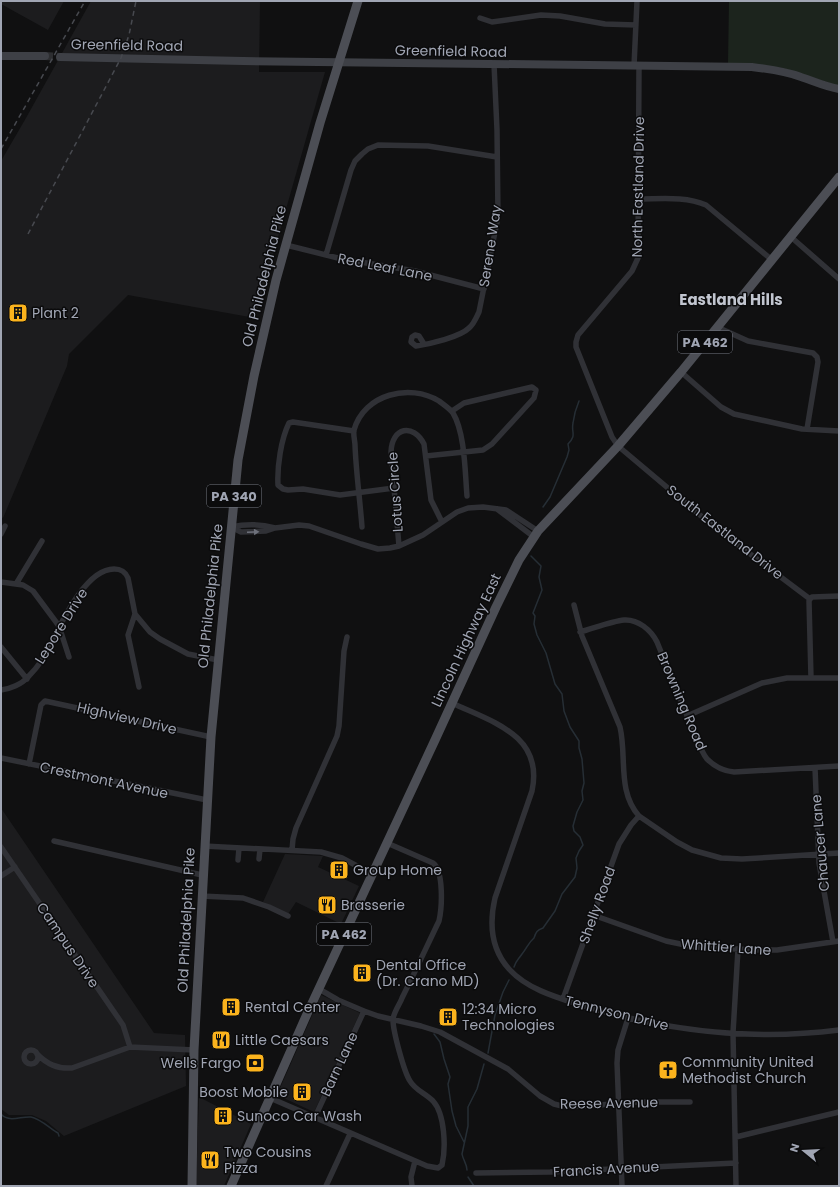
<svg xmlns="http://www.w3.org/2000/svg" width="840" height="1187" font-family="Poppins,sans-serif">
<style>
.built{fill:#1c1c1e}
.green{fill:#1c241d}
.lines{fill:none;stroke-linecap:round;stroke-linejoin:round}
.stream{stroke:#262e35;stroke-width:1.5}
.secondary-tunnel{stroke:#2d2e31;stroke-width:8;stroke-dasharray:8 4;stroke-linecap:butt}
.minor{stroke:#303136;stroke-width:5.5}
.secondary{stroke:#3e4046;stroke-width:8}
.primary{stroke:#4c4e55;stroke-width:9}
.rail{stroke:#47494f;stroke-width:1.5;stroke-dasharray:5 4;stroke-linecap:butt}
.oneway{fill:#6e717b}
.labels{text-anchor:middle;stroke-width:3;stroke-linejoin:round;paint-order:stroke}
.shield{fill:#0b0b0c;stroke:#737781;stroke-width:1}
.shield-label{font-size:13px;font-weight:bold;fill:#a0a5b3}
.street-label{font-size:14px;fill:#a0a5b3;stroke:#0b0b0c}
.poi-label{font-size:14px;fill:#a0a5b3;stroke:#0b0b0c;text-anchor:start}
.neighbourhood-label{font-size:15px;font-weight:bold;fill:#c1c5cf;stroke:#0b0b0c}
</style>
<rect width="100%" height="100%" fill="#101011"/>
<path class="built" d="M 1,1 L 64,1 L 48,30 L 1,4 Z
M 91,1 L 260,1 L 259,72 L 325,72 L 255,318 L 128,295 L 69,354 L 67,366 L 3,518 L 1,517 L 1,161 L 26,118 Z
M 1,808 L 154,1033 L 185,1035 L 186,1086 L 64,1136 L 46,1121 L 32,1115 L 9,1115 L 1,1109 Z
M 285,854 L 323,856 L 318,867 L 359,886 L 341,924 L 296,902 L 288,914 L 263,902 Z
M 321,995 L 360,1013 L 314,1112 L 277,1095 Z
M 199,1097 L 251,1124 L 224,1186 L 196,1186 Z"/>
<path class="green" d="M 729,1 L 839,1 L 839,86 L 783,68 L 728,63 Z"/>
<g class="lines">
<path class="stream" d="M 543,507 L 550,497 L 567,457 L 569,450 L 568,444 C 577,435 571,433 573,423 C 574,415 576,408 579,401
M 514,967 C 517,959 518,960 522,954 C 527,948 528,943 534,938 C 536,932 537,930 543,928 L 555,911 L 562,894 L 575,877 L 577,868 L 576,858 L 579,851 L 583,845 L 580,837 L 574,831 L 573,826 L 577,812 L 583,800 L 582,791 L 584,783 L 582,759 L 579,748 L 579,741 L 570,727 L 564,711 L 562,694 L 555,684 L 546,653 L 537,635 L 534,624 L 535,616 L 533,613 L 542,590 L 539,577 L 541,566 L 531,556
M 434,1034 L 440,1042 L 444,1059 L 450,1077 L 448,1084 L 452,1111 L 456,1126 L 464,1142
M 488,1053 L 495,1015 L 503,992 L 509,980
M 1,1114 C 9,1123 21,1116 31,1117 C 39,1118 51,1129 58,1133 L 59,1136
M 467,1170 C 467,1164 463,1160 462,1154 L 468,1126 L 468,1107 L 477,1089 L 484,1064
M 468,1177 L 474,1186"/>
<path class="secondary-tunnel" d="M 45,56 L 60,57"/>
<path class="minor" d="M 480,18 L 492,22 L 541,15 L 560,16 L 605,24 L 636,25
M 634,66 L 637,1
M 639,66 L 638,258 L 632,271 L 578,335 L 576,342 L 576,347 L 612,437 L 618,446 L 713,526 L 810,599
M 638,199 C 661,199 685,196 706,205 L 772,260
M 791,237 L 839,279
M 286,245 L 342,259 L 415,271 L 484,289
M 326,255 L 351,170 L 355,161 L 362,154 L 368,149 L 378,145 L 428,146 L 497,157
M 717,327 L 748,341 L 813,353 L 817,357 L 818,362 L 807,429
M 424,344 L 419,336 L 415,335 L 412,337 L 411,342 L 416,346 C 430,344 460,337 469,328 C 474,324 476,318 479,312 L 498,217 L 497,130 L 494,64
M 681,372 L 721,407 L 734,414 L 802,429 L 839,431
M 354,431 L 293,422 L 289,423 C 281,439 277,467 278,485 L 283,489 L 288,490 L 303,489 L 340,495 L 394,488
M 426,456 L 483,450 L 492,444 L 534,398 L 536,390 L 532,387 L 464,403 L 452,411
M 497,509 L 534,537
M 231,527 L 241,532 L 266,531 L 275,528 L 299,525 L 309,526 L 361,544 L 378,549 L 390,548 L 399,546 L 423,535 L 457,512 L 468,508 L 483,507 L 506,510 L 538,531
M 231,527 C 245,524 261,524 275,528
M 362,527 C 360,500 356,472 355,445 C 355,441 353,435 354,430 C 364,394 410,383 439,401 C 444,405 449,408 453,413 C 465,433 465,472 467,496
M 1,534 L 5,526
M 399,546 L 391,452 C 392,427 413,423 424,444 L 431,500 L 442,522
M 1,582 L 23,585 L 33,591 L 59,626 L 69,657
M 16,584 L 42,541
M 810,599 L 809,601 L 811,678
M 810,599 L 812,597 L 839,596
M 574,605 L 582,636 L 620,727 C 627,757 617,791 639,816 L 677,842 L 692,850 L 721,858 L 742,859 L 839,853
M 135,614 L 128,635 L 139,687
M 580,632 C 592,629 612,621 624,620 C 638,619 651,630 657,642 C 668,669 679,697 691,725 C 696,736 700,750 707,759 C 715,767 723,771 734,772 L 839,766
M 1,647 L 27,679
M 1,690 C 10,689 22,684 28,677 C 33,672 38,666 42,660 C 56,636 82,569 114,569 C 121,569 125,571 128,578 L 135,614 L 150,632 L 160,639 L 188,654 L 218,660
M 452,703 C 492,722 544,735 532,791 L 495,898 C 489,924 491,949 509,969 C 528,990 559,998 584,1006 C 667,1031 753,1041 839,1030
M 687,716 L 762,683 L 787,678 L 839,678
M 1,758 L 207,800
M 29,764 L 41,705 L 45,701 L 211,737
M 815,768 L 819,863 L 833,942
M 54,841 L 202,875
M 204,846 L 321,852 L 342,858 L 372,874
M 1,847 L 123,1025 L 130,1047 L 194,1050
M 292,850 L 293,839 L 296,828 L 337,736 L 339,726 L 344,651 L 347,637
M 259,859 L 260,849
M 238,860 L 239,848
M 1,876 L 15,867
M 201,896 L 243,898 L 269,907 L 288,916
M 593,915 L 666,941 L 695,947 L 757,950 L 777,950 L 839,941
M 319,989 L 338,1000 L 364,1011 L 378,1016 L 421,1026 L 440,1032 L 508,1069 L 540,1096 L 554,1104 L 562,1106 L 586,1106 L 638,1102 L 690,1102
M 563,999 L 619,844 L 631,825 L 639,816
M24 1057a7 7 0 1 1 14 0a7 7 0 1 1-14 0Z
M 37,1054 C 47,1064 57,1069 72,1068 L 130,1047
M 270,1098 L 427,1166 L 438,1168 L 442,1165 C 446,1148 445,1114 433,1101 C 425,1093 415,1090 410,1081 C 404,1072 393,1031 393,1020 C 393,1013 400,1004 402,998 C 415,972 427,946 439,921 C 442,908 444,871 433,863 L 387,843
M 315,1117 L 364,1011
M 736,1137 L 839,1112
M 476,1173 L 550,1172 L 736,1163
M 326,1186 L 350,1134
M 412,1186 L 411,1177 L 415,1161
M 622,1186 L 617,1063 L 618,1050 L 628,1018
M 736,1186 L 733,1033 L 738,949"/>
<path class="secondary" d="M 1,56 L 45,56
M 60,57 L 243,61 L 752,67 C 768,69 785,71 801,77 C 813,81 826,87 839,89"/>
<path class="primary" d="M 192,1186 L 194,1050 L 211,737 L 238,460 L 254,376 L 276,280 L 320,123 L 358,1
M 231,1186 L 307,1014 L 435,740 L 496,607 L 519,560 L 538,531 L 618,446 L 681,372 L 839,177"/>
<path class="rail" d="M 1,149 L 85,1
M 28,234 L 121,58 L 129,35 L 136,1"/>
</g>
<defs><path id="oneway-solid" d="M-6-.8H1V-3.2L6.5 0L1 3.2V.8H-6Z"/></defs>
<use class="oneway" href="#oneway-solid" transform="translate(253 532) rotate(-3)"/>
<defs>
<g id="building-square" transform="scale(1)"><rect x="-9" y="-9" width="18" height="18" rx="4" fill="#fbb31d" stroke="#0b0b0c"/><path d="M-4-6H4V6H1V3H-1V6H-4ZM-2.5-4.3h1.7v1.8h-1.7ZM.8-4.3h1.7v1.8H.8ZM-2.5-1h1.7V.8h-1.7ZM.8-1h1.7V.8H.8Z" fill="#111"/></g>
<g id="restaurant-square" transform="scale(1)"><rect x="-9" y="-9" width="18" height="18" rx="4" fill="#fbb31d" stroke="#0b0b0c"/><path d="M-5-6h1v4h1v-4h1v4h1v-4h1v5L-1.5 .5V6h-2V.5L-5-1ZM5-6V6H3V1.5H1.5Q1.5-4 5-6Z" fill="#111"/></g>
<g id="bank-square" transform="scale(1)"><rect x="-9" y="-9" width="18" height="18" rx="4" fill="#fbb31d" stroke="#0b0b0c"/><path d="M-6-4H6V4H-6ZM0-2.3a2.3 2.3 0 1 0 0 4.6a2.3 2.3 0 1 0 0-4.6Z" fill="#111"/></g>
<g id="church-square" transform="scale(1)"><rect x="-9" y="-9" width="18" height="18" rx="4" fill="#fbb31d" stroke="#0b0b0c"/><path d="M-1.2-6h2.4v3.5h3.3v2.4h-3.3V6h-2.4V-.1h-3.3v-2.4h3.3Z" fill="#111"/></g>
</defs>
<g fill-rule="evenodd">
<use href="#building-square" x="18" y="313"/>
<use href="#building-square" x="339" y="870"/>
<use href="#restaurant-square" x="327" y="905"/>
<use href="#building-square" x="362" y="973"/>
<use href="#building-square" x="231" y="1007"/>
<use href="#building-square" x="448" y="1017"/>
<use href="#restaurant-square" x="221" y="1040"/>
<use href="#bank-square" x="255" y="1063"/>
<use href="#church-square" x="668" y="1070"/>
<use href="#building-square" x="302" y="1092"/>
<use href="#building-square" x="223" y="1116"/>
<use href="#restaurant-square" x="210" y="1160"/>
</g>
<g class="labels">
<g class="shield">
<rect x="678" y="331" width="54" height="22" rx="3"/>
<rect x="207" y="485" width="54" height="22" rx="3"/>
<rect x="317" y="923" width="54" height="22" rx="3"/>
</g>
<g class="shield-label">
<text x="705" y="347">PA 462</text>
<text x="234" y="501">PA 340</text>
<text x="344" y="939">PA 462</text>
</g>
<g class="street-label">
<text transform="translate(127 45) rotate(1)" y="5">Greenfield Road</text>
<text transform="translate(451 51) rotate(1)" y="5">Greenfield Road</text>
<text transform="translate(638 187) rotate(-89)" y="5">North Eastland Drive</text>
<text transform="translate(490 246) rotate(-81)" y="5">Serene Way</text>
<text transform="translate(385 267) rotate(11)" y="5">Red Leaf Lane</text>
<text transform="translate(264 276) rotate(-76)" y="5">Old Philadelphia Pike</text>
<text transform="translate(395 492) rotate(-94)" y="5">Lotus Circle</text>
<text transform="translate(725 532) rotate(38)" y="5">South Eastland Drive</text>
<text transform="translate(210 596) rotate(-84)" y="5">Old Philadelphia Pike</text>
<text transform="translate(61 626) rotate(-58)" y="5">Lepore Drive</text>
<text transform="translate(466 640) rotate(-65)" y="5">Lincoln Highway East</text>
<text transform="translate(682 701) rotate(67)" y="5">Browning Road</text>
<text transform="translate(127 718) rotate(13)" y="5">Highview Drive</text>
<text transform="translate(104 780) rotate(12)" y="5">Crestmont Avenue</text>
<text transform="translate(820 843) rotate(-95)" y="5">Chaucer Lane</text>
<text transform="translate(597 905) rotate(-70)" y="5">Shelly Road</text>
<text transform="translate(186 920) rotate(-87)" y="5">Old Philadelphia Pike</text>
<text transform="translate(68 945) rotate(56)" y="5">Campus Drive</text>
<text transform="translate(726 947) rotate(4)" y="5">Whittier Lane</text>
<text transform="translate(617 1013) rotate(14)" y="5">Tennyson Drive</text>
<text transform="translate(339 1064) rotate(-65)" y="5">Barn Lane</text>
<text transform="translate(609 1103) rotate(-1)" y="5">Reese Avenue</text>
<text transform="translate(606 1169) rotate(-3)" y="5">Francis Avenue</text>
</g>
<g class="poi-label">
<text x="32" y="318">Plant 2</text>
<text x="353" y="875">Group Home</text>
<text x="341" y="910">Brasserie</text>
<text x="376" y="970">Dental Office<tspan x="376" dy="16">(Dr. Crano MD)</tspan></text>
<text x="245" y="1012">Rental Center</text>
<text x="462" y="1014">12:34 Micro<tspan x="462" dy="16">Technologies</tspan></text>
<text x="235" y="1045">Little Caesars</text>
<text x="682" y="1067">Community United<tspan x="682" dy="16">Methodist Church</tspan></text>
<text x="241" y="1068" text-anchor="end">Wells Fargo</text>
<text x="288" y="1097" text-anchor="end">Boost Mobile</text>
<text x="237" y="1121">Sunoco Car Wash</text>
<text x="224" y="1157">Two Cousins<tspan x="224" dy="16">Pizza</tspan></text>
</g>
<g class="neighbourhood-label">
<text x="731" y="305">Eastland Hills</text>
</g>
</g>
<rect width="840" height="1187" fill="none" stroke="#a0a5b3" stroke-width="4"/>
<g transform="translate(804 1151) rotate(288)" stroke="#0b0b0c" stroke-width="3" paint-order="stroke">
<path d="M0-3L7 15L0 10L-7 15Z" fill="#a0a5b3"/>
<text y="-6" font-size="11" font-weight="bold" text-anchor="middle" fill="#a0a5b3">N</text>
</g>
</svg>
